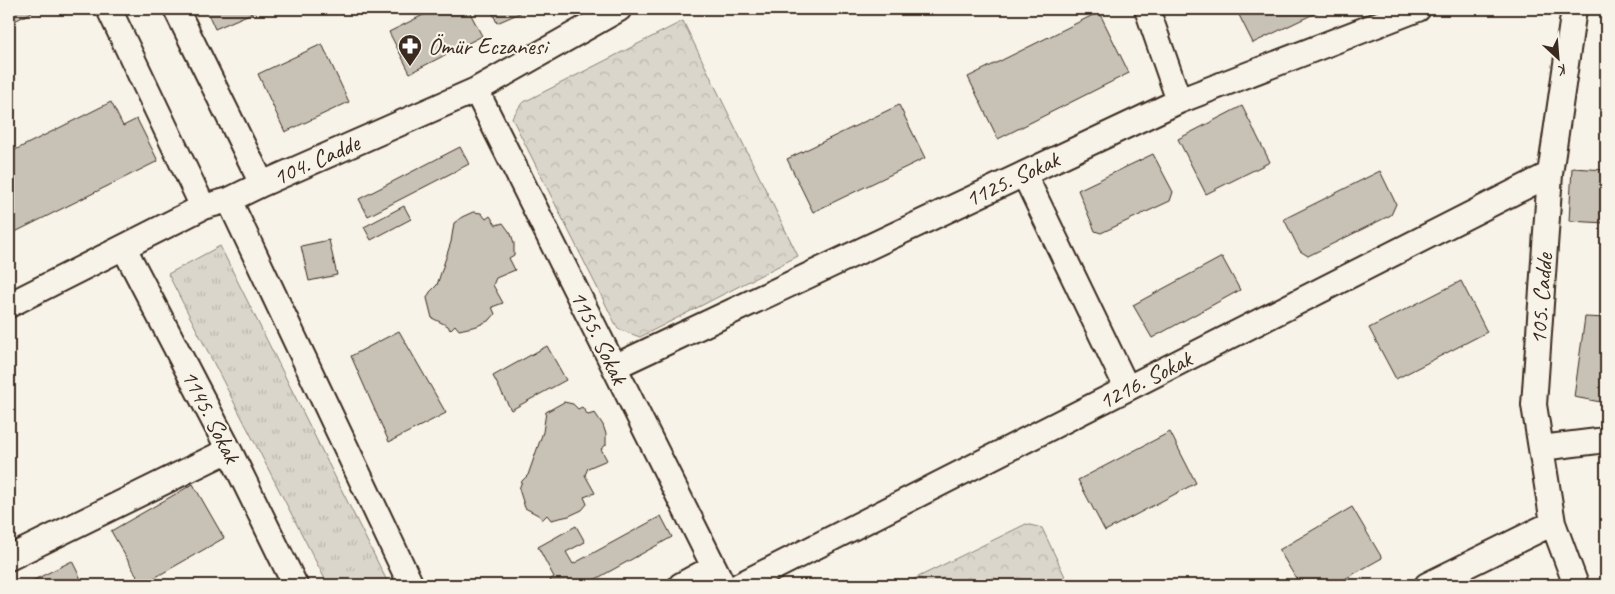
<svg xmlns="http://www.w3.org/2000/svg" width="1615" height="594" font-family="Caveat,sans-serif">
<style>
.grass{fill:url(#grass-tufts);stroke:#8b8074}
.park{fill:url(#park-crowns);stroke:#8b8074}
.building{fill:#c8c1b6;stroke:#3b2a1e}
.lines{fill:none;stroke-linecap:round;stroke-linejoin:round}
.minor-casing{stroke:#3b2a1e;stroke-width:28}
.minor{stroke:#f7f3e8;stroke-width:24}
.labels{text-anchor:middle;stroke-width:4.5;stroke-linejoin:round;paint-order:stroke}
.poi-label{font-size:24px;fill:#3b2a1e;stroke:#f7f3e8;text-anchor:start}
.street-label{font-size:24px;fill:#3b2a1e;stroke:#f7f3e8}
</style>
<defs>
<pattern id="grass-tufts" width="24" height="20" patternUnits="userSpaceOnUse" patternTransform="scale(1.25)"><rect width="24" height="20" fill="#dbd6cb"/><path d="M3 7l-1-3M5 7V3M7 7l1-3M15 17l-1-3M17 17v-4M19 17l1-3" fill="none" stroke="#bdb8ae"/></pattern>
<pattern id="park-crowns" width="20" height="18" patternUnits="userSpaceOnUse" patternTransform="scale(1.25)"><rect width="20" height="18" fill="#dbd6cb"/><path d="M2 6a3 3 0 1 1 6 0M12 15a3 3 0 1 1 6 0" fill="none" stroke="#bdb8ae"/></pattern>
</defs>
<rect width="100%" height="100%" fill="#f7f3e8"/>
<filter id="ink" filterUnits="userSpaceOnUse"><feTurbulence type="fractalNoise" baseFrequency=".02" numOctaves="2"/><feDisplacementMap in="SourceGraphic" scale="10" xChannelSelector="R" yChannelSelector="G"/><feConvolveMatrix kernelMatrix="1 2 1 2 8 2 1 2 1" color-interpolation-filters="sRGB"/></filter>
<g filter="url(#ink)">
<path class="grass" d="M 220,246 L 389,585 L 328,585 L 168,274 Z"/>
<path class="park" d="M 683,21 L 798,256 L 640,337 L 618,329 L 512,118 L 522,103 Z
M 1026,524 L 1042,528 L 1069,585 L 902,585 Z"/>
<path class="building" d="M 9,9 L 38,9 L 9,24 Z
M 206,9 L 261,9 L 215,29 Z
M 435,9 L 468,9 L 482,36 L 410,73 L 389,32 Z
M 491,9 L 529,9 L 497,23 Z
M 834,9 L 849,9 L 836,14 Z
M 1236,9 L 1324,9 L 1253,43 Z
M 1099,12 L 1129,73 L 998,139 L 968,77 Z
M 322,44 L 349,102 L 285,132 L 258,74 Z
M 111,102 L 123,126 L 137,119 L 158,161 L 9,235 L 9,153 Z
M 899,105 L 925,158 L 813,212 L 787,159 Z
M 1242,106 L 1270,162 L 1206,194 L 1178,139 Z
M 460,147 L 469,164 L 368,216 L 359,199 Z
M 1153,154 L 1173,192 L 1170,201 L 1101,233 L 1095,231 L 1078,190 Z
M 1572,168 L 1606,170 L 1606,223 L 1569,221 Z
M 1380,171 L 1396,204 L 1391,215 L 1308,256 L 1300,251 L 1284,219 Z
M 404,206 L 411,219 L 371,240 L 364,227 Z
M 473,212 L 481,213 L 486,219 L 490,216 L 496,225 L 503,223 L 511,234 L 514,243 L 514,255 L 509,258 L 515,270 L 496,278 L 493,285 L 503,303 L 492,307 L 495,314 L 490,320 L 477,326 L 459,330 L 455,325 L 450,330 L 448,326 L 432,318 L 427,298 L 430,292 L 437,285 L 451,242 L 454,223 L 462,217 Z
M 329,240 L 337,275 L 309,281 L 301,246 Z
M 1222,257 L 1240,290 L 1152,338 L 1133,305 Z
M 1461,281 L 1487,332 L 1396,379 L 1369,328 Z
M 1585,317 L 1606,318 L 1606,403 L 1574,397 Z
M 399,331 L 446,413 L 389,442 L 351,356 Z
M 547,346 L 566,380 L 511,410 L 493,376 Z
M 564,402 L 573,404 L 578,409 L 582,407 L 588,415 L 595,413 L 603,425 L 606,434 L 606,445 L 601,449 L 607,460 L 588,468 L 585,475 L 595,493 L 584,497 L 587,504 L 582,510 L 569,516 L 551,520 L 547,515 L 542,520 L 540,516 L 525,508 L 519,489 L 522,481 L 528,475 L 543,432 L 546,412 Z
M 1170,432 L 1196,483 L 1105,531 L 1078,480 Z
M 193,484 L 224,538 L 142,585 L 111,531 Z
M 1352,507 L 1382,558 L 1334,585 L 1300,585 L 1279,550 Z
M 661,516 L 672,537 L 585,585 L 553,585 L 550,580 L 554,577 L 538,547 L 576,526 L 585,542 L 566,552 L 573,564 Z
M 72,561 L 84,585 L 24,585 Z"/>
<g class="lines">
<g class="minor-casing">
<path id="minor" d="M 109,9 L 203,207
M 176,9 L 262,184
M 1147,9 L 1179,101
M 1574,9 L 1550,174 L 1534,405 L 1553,523 L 1576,585
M 476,90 L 723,585
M 1024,174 L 1127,388
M 229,200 L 411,585
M 124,248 L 229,450 L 295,585
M 9,305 L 203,207 L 229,200 L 262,184 L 476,90 L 619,9
M 614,367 L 1179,101 L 1418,9
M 1541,448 L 1606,440
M 9,558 L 229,450
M 681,585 L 714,567
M 740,585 L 1550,174
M 1427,585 L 1553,523"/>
</g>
<use href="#minor" class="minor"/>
</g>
</g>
<defs>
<g id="pharmacy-pin" transform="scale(1.25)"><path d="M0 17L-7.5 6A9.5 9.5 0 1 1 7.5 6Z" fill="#3b2a1e" stroke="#f7f3e8"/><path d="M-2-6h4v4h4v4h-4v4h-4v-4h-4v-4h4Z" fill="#fff"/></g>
</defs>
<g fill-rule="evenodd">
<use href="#pharmacy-pin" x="410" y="46"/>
</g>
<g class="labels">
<g class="poi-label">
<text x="428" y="54">Ömür Eczanesi</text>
</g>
<g class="street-label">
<text transform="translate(316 160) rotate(-24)" y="8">104. Cadde</text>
<text transform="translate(1012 179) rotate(-25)" y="8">1125. Sokak</text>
<text transform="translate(1541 299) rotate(-86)" y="8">105. Cadde</text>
<text transform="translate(599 337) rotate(64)" y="8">1155. Sokak</text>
<text transform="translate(1145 380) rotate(-27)" y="8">1216. Sokak</text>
<text transform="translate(211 416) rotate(63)" y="8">1145. Sokak</text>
</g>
</g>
<rect width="1615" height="594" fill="none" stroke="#f7f3e8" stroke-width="30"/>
<rect x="15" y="15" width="1585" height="564" fill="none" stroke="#3b2a1e" stroke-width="2" filter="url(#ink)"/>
<g transform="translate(1558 58) rotate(154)" stroke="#f7f3e8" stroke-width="4" paint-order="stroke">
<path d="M0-4L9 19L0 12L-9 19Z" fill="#3b2a1e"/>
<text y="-8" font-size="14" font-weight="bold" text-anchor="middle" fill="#3b2a1e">K</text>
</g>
</svg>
